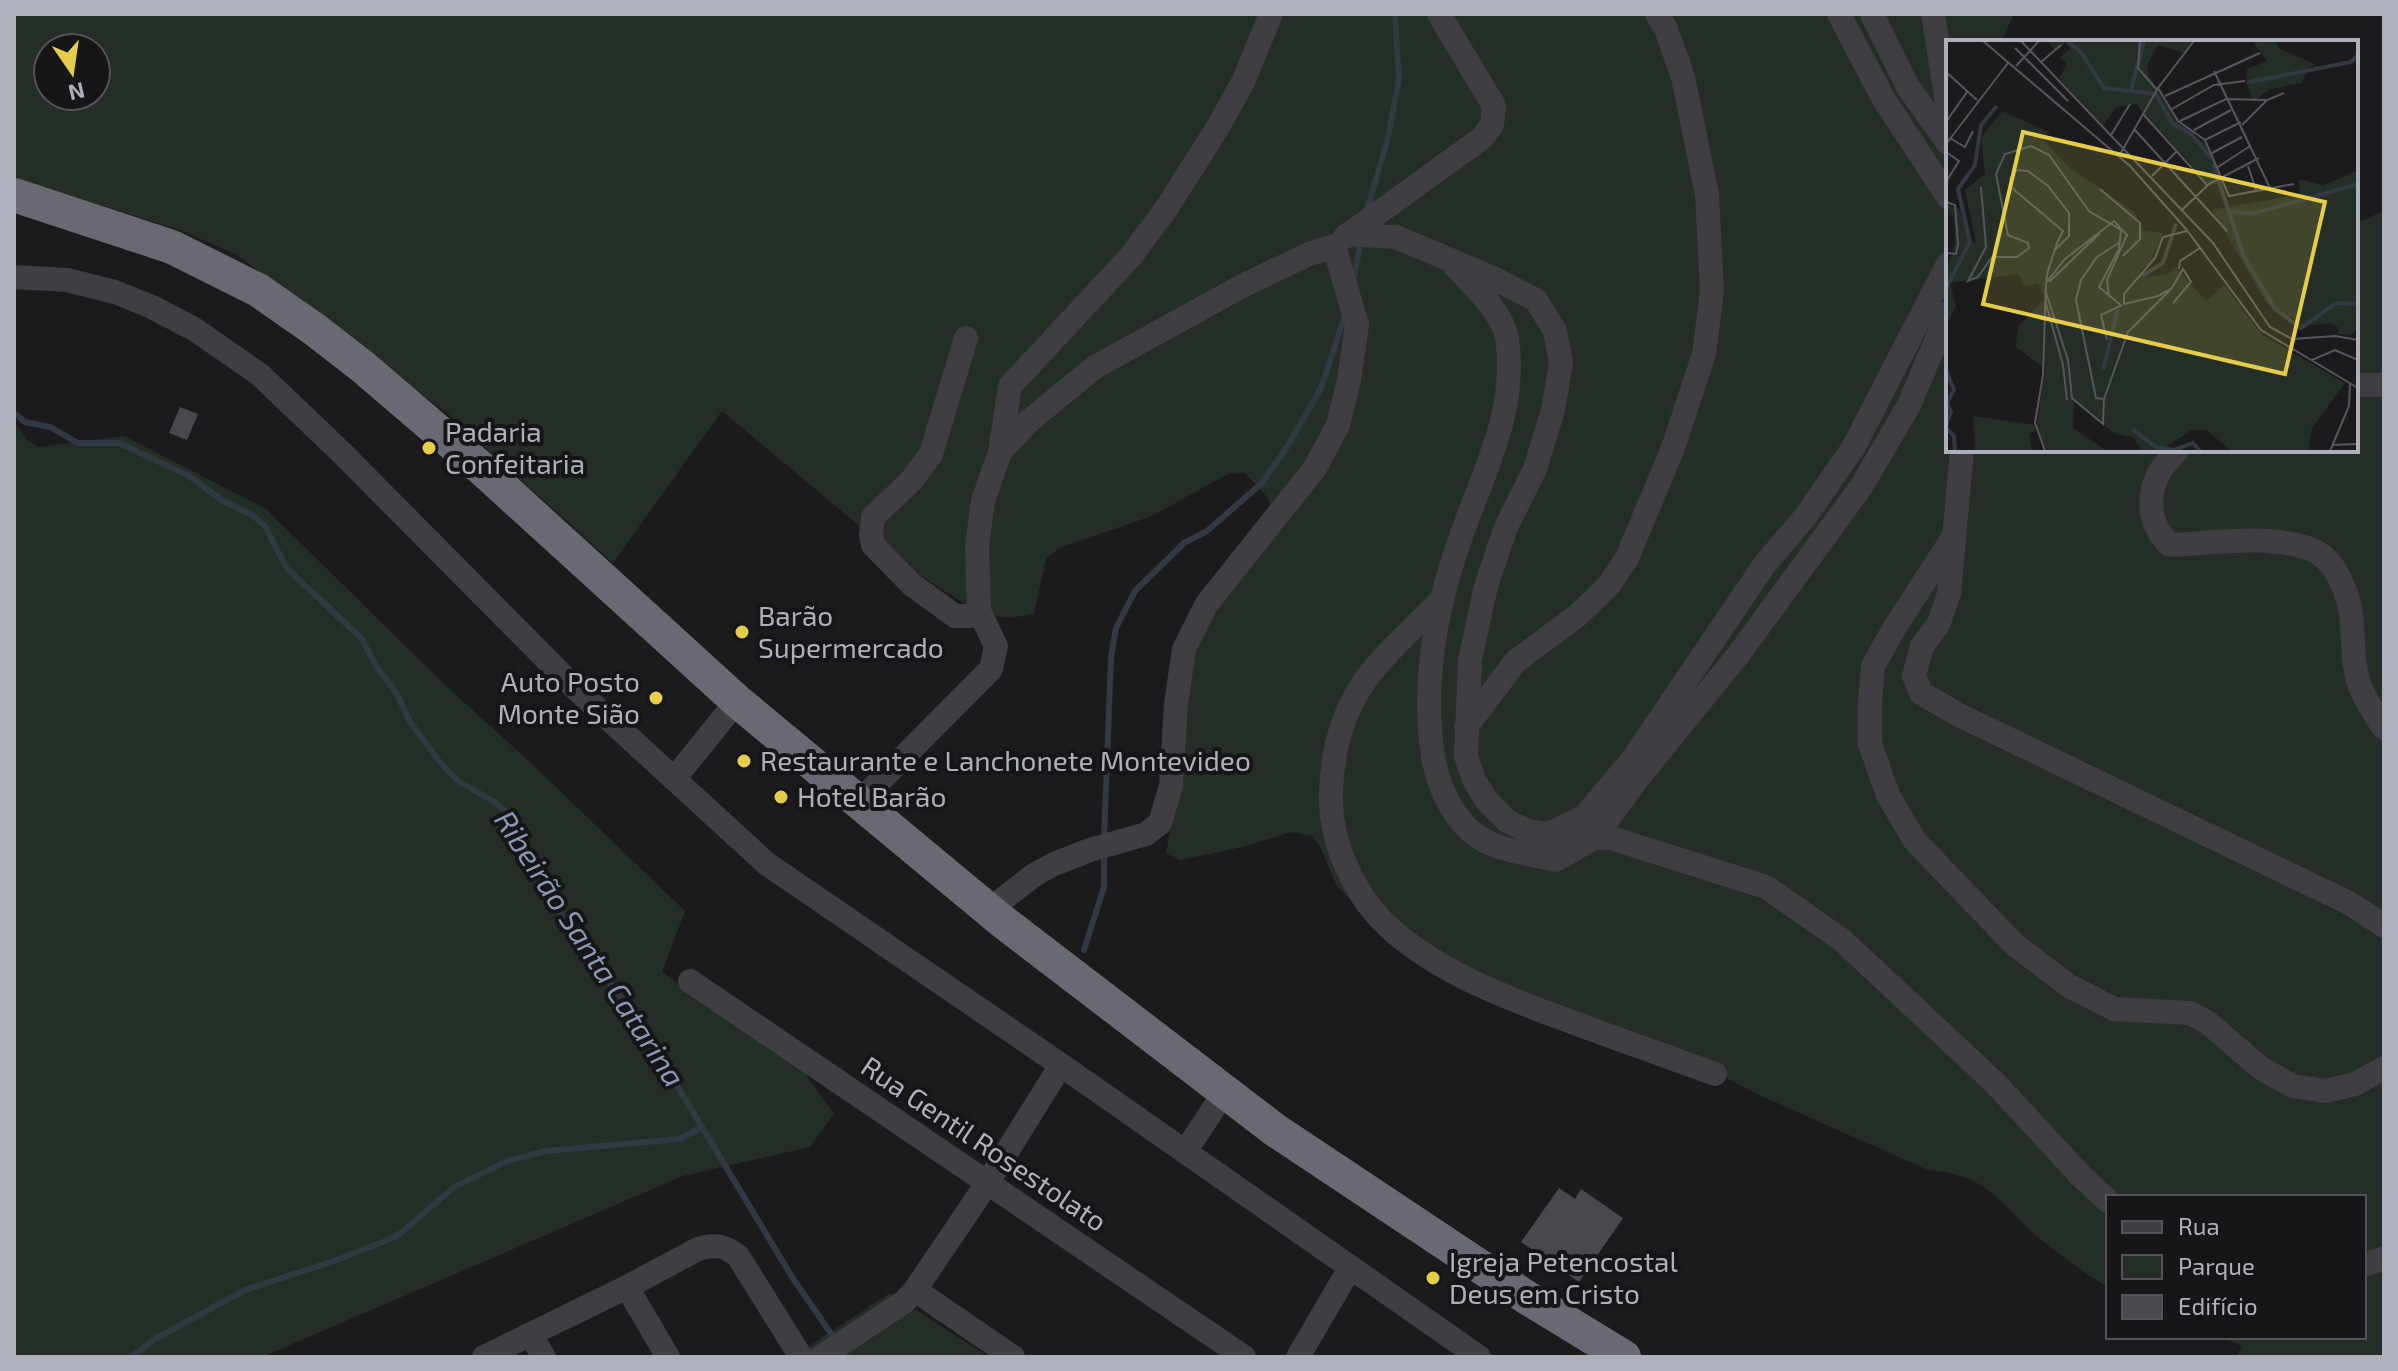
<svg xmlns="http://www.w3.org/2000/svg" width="2398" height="1371" font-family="'Exo 2',sans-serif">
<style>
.green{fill:#252d27;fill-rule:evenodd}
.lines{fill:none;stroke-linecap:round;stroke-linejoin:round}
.stream{stroke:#333942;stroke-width:6}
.building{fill:#48484d}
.minor{stroke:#3e3e43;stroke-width:24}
.highway{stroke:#686972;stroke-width:34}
.poi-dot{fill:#e5cd4a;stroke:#161618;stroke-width:3}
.labels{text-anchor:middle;stroke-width:8;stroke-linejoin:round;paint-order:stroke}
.poi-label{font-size:28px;fill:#aeb0bb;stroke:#161618;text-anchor:start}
.street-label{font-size:28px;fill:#aeb0bb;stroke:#161618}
.water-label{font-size:30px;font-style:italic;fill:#8998b3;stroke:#161618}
.inset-river{fill:none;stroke:#333942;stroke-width:4}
.inset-road{fill:none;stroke:#56575c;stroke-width:2}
.view{fill:#e5cd4a;fill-opacity:0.15;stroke:#e5cd4a;stroke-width:4}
.inset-edge{fill:none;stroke:#aeb0bb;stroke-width:4}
</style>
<rect width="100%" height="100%" fill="#1b1b1d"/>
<path class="green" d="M 14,14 L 2014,14 L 2001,42 L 1948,42 L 1948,139 L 1943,147 L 1948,168 L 1948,450 L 2356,450 L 2356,223 L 2384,211 L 2384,1357 L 2236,1357 L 2242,1346 L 2222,1337 L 2364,1337 L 2364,1197 L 2108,1197 L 2108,1287 C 2084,1273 2063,1257 2041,1240 C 1997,1202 1992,1176 1928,1170 L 1759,1095 L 1677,1052 L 1524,1008 L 1388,937 L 1337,886 L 1320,847 L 1312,836 L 1291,832 L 1243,847 L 1180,860 L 1166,853 L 1176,800 L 1188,670 L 1211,611 L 1273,512 L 1267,497 L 1245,473 L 1228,474 L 1152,516 L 1059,548 L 1046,559 L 1034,614 L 1010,618 L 987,615 L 960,601 L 912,570 L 722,411 L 613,563 L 448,414 L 237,255 L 180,230 L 14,178 ZM 48,48 L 96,48 L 96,96 L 48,96 Z
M 14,421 L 27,440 L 39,447 L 124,436 L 266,509 L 445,685 L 533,765 L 685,911 L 662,972 L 684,988 L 794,1058 L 834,1114 L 810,1147 L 683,1176 L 262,1357 L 14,1357 Z
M 890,1293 L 989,1357 L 807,1357 L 803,1350 Z"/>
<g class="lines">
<path class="stream" d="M 1367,210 L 1388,138 L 1399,79 L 1395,14
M 1353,281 L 1361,241
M 14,413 L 25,422 L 50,427 L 78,443 L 119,443 L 189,476 L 223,501 L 252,515 L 265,526 L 285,565 L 294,575 L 361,638 L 377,667 L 398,696 L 410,722 L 439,761 L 457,780 L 496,803 L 509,814 L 517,830 L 522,855 L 528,868 L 643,1029 L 792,1277 L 836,1341
M 1104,839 L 1111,657 L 1116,628 L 1135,591 L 1184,543 L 1207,531 L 1262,483 L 1289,444 L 1321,388 L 1345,315
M 1084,950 L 1104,887 L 1104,854
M 131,1357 L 155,1339 L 245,1290 L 334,1261 L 388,1240 L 401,1233 L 454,1187 L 507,1161 L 546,1151 L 680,1139 L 702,1127"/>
</g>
<path class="building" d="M 180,407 L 198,414 L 187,440 L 169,433 Z
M 1559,1188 L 1575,1199 L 1581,1189 L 1623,1218 L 1579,1282 L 1521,1242 Z"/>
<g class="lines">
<path class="minor" d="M 1839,14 L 1883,98 L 1948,197
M 1872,14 L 1908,87 L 1948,143
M 1933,14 L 1948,109
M 1348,234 L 1396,237 L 1493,278 L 1536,300 L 1555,331 L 1561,363 L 1553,410 L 1535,469 L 1506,527 L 1486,586 L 1470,660 L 1466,756 L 1474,780 L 1487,801 L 1507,821 L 1528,831 L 1575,838 L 1611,838 L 1766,887 L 1842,940 L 1996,1084 L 2081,1176 L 2108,1201
M 1345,237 L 1482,138 L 1492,125 L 1494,106 L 1439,14
M 1454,265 C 1472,285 1502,311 1507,338 C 1518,411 1482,475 1459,542 C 1435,611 1422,684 1433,756 C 1438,786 1453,821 1480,838 C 1500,851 1532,854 1555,860 L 1594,838 L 1639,777 L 1738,655 L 1861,487 L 1909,405 L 1948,313
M 14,277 L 67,280 L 115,292 L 152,307 L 194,329 L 259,374 L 341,452 L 576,689 L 767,864 L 1061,1065 L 1479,1357
M 966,338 L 931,454 L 911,481 L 873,517 L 871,535 L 873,545 L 911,584 L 955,616 L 969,616 L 979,611 L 977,545 L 983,501 L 1000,452 L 1028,422 L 1095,367 L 1244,285 L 1309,254 L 1334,246 L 1357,325 L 1349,380 L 1338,425 L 1315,468 L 1206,605 L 1184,649 L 1176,704 L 1171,786 L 1160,823 L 1146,834 L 1090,850 L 1054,864 L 1034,875 L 989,910
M 2356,385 L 2384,385
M 1962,450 L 1949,594 L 1938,625 L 1922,646 L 1914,676 L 1921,693 L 1959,715 L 2349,903 L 2384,926
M 2177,450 C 2171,458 2162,466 2158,475 C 2146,500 2150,527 2170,545 C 2212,543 2270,534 2310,549 C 2338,559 2351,599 2352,626 C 2355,676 2354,685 2384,728
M 1000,452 L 1010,386 L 1131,256 L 1166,209 L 1218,127 L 1243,82 L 1271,14
M 1954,536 L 1895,627 L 1873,666 L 1870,702 L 1870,744 L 1888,795 L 1915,841 L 2014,944 L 2069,986 L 2114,1009 L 2190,1013 L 2207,1022 L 2262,1069 L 2293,1086 L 2325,1091 L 2355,1084 L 2384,1068
M 1442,599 C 1418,624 1377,660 1360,688 C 1340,720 1332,756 1331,793 C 1329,842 1356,900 1394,932 C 1442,973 1502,996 1561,1018 C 1612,1037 1663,1055 1715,1074
M 1466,727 L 1516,661 L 1577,616 L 1609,585 L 1627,558 L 1673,448 L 1704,354 L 1712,291 L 1707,195 L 1683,77 L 1666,29 L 1657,14
M 674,779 L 737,701
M 858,803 L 991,669 L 996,646 L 979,611
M 1548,834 L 1584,817 L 1632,760 L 1765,564 L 1805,517 L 1853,448 L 1948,264
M 690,981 L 1244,1357
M 1185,1152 L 1225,1091
M 2364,1265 L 2384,1258
M 627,1287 L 668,1357
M 915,1290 L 1013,1357
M 531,1336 L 544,1357
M 484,1357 L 627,1287 L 698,1249 C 714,1244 724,1245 738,1256 L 801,1357
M 821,1357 L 904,1302 L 915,1290 L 988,1182 L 1061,1065
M 1298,1357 L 1350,1268"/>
<path class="highway" d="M 14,195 L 172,247 L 258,290 L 314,329 L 363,367 L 481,468 L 737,701 L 1002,921 L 1275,1130 L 1529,1299 L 1624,1357"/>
</g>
<g class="poi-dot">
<circle cx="429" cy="448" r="8"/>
<circle cx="742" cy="632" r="8"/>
<circle cx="656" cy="698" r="8"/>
<circle cx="744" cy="761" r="8"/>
<circle cx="781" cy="797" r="8"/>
<circle cx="1433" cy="1278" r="8"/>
</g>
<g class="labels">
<g class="poi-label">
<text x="445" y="442">Padaria<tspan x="445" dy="32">Confeitaria</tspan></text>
<text x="758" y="626">Barão<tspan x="758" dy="32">Supermercado</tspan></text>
<text x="640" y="692" text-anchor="end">Auto Posto<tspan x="640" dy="32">Monte Sião</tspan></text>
<text x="760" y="771">Restaurante e Lanchonete Montevideo</text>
<text x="797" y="807">Hotel Barão</text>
<text x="1449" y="1272">Igreja Petencostal<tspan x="1449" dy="32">Deus em Cristo</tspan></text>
</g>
<g class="street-label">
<text transform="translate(984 1144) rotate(34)" y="10">Rua Gentil Rosestolato</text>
</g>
<g class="water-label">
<text transform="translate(589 949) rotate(57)" y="10">Ribeirão Santa Catarina</text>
</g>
</g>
<g transform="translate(1946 40)">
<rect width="412" height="412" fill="#1b1b1d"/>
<path d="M 102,1 L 245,1 L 239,13 L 212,5 L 201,25 L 203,35 L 231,82 L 260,104 L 277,141 L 264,146 L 190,64 L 169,68 L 157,86 L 113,38 L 121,24 L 114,17 L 124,9 L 120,2 L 110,12 ZM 306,1 L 329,1 L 334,9 L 369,24 L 361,29 L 356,43 L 325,49 L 307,61 L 300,43 L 301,29 L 321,21 ZM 56,71 L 103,92 L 97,100 L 123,127 L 188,172 L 198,191 L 217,193 L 204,222 L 194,231 L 196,238 L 222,234 L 230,227 L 260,261 L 278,245 L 316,295 L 399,343 L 366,388 L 362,411 L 286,411 L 260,390 L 246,390 L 213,411 L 196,411 L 187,397 L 169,394 L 128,362 L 127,388 L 161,411 L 100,411 L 91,390 L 83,394 L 86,411 L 29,411 L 27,376 L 91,385 L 99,329 L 69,306 L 73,285 L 99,259 L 92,243 L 79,246 L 72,234 L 4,243 L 10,267 L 0,284 L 0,232 L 9,203 L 8,179 L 1,165 L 13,169 L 24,201 L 30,203 L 19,150 L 39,134 L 35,97 ZM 412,130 L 412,286 L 406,295 L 391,294 L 393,288 L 384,283 L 351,287 L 347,277 L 336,276 L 320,262 L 266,170 L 354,154 L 352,139 L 378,145 Z" fill="#252d27"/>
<path class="inset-river" d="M 121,1 L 135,12 L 158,48 L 210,54 L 226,83 L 245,94 L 265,118M 303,42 L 405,22 L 412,15M 185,50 L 198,1M 267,124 L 298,217 L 329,269 L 355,288 L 390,263 L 412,264M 284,172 L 309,173 L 412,144M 196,236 L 217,223 L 230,184M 0,248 L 24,202 L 12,149 L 29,125 L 35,85 L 51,66M 157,330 L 172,269M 0,331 L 8,350 L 1,363 L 5,371 L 0,386M 0,388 L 8,396 L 9,411M 186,389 L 210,407 L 228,410 L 247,403 L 254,411"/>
<path class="inset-road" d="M 37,1 L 184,126 L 240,189 L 315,290 L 412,348M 75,1 L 267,203 L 324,287 L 346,299 L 389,296 L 412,300M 194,1 L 192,28 L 211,50M 69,8 L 122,61M 95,22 L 115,5M 70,26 L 93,1M 268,31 L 324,148M 0,32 L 31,60M 212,48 L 232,81 L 259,100 L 283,156 L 348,144M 219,56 L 314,13M 226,69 L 268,45 L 299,41M 197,74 L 261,145M 234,81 L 280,59 L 321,60M 0,82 L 21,52M 296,85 L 321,60 L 338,53M 188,89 L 281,191M 248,90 L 285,70M 165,95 L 184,64M 4,98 L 19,107 L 27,91M 259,100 L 295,82M 0,104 L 62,23M 0,112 L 13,121 L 0,142M 266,113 L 296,97M 173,116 L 212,48 L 248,1M 302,126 L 310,150M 272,127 L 304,106M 206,136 L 230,112M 35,147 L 40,207 L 22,241 L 32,237 L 46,217 L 71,217 L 83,208 L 82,203 L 62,195 L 50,134 L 59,114 L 85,106 L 103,115 L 143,171 L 175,190 L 173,209 L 153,247 L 176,266M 154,149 L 194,183 L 194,199 L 177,216M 0,162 L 9,165 L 12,204 L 10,214 L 0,213M 236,170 L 263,144 L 313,118M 174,202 L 151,217 L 135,240 L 130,260 L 150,358 L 158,359 L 182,292 L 226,248M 233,229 L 234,221 L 254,208M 100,241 L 102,231 L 111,203 L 117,191 L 66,148 L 64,138 L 71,130 L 82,131 L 102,146 L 123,173 L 123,196 L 109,210M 103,242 L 154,193M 100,253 L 122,320 L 126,358 L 157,384 L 158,359M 99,260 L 117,325 L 121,360M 227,263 L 245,242 L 237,229 L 226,248 L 212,256 L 178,264 L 178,254 L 209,218 L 217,197 L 241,191M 161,300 L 155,275 L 176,265M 366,320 L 389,310 L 412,320M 386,405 L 412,404M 99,411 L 89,383 L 97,335 L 100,243 L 119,219 L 168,181 L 181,195 L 161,240 L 163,257M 384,411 L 403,366 L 404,344"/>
<path class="view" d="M 77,92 L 379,162 L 339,334 L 37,264 Z"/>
<rect width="412" height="412" class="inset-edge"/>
</g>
<rect width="2398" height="1371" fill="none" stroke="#aeb0bb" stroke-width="32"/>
<rect x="2106" y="1195" width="260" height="144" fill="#161618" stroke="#535459" stroke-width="2"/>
<rect x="2122" y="1221" width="40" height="12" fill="#3e3e43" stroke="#535459" stroke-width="2"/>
<text x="2178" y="1235" font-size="24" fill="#aeb0bb">Rua</text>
<rect x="2122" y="1255" width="40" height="24" fill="#252d27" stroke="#535459" stroke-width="2"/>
<text x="2178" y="1275" font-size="24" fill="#aeb0bb">Parque</text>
<rect x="2122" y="1295" width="40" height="24" fill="#48484d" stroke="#535459" stroke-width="2"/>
<text x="2178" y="1315" font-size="24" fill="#aeb0bb">Edifício</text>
<g transform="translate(72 72) rotate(167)"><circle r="38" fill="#161618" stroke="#535459" stroke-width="2"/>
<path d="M0-6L14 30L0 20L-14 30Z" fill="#e5cd4a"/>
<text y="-12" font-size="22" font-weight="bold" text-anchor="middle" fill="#aeb0bb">N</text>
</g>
</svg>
